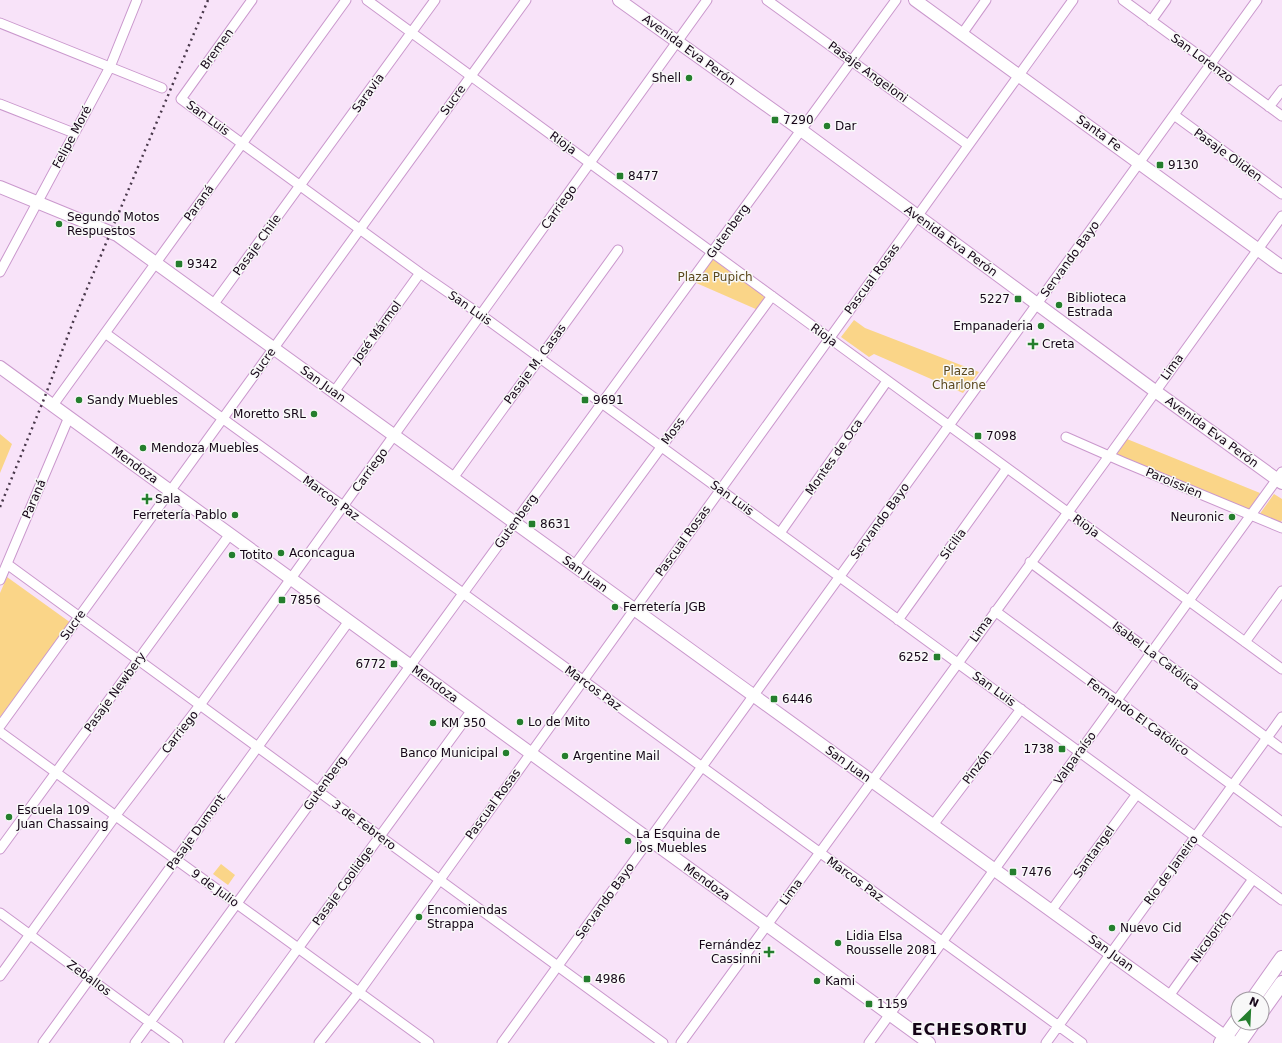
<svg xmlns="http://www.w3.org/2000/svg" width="1282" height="1043" font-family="'DejaVu Sans',sans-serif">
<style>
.green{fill:#fad588}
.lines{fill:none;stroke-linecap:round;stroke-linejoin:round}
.street-casing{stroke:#ca98cd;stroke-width:11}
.secondary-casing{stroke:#ca98cd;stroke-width:14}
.primary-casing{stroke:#ca98cd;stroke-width:16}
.street{stroke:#fff;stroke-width:9}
.secondary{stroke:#fff;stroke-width:12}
.primary{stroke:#fff;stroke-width:14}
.rail{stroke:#49384b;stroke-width:2.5;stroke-dasharray:2 4;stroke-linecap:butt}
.poi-dot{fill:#247e2d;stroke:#f8f8f8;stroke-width:1.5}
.labels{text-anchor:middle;stroke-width:3;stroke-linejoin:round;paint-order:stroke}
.street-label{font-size:12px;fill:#150517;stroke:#f8f8f8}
.poi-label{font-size:12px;fill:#150517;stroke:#f8f8f8;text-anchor:start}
.park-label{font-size:12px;fill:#5c491e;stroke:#f8f8f8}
.district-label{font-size:16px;font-weight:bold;letter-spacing:1px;fill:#150517;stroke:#f8f8f8}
</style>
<rect width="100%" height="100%" fill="#f8e3f9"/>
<path class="green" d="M 711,258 L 767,298 L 758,310 L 694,282 Z
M 854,320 L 865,328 L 979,372 L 963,393 L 874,354 L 869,357 L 841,337 Z
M 0,434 L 12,444 L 0,473 Z
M 1127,439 L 1260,493 L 1249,510 L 1116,455 Z
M 1274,494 L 1282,499 L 1282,520 L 1280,524 L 1259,515 Z
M 7,577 L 71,623 L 0,717 L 0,593 Z
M 221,864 L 235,875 L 228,885 L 213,874 Z"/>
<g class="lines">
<g class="street-casing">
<path id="street" d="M 252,0 L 181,99 L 420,273 L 481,315 L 1282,900
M 367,0 L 1282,669
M 767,0 L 968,145
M 1123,0 L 1282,116
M 1151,21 L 1166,0
M 0,23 L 162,88
M 962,34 L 986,0
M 0,104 L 74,133
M 1269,107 L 1282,90
M 1174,115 L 1282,194
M 0,272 L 110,67 L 137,0
M 213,305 L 435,0
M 105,333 L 1082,1043
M 334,392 L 420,273
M 53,405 L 346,0
M 1066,437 L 1123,462 L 1282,528
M 453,478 L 618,250
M 780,533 L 887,381
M 1030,562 L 1282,749
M 7,564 L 663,1043
M 574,566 L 772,296
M 0,580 L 69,417
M 995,611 L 1282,822
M 898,620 L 1007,468
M 1245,642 L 1282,591
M 0,726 L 526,0
M 0,732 L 429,1043
M 933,825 L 1021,709
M 0,849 L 230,534
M 1051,911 L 1137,794
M 0,913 L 178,1043
M 0,976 L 116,815 L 200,705 L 707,0
M 1169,996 L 1253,879
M 43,1043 L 349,621
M 135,1043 L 896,0
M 229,1043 L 472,710
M 319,1043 L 359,992 L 1073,0
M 502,1043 L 1257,0
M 681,1043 L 1109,456 L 1282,216
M 869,1043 L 1282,472
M 1046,1043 L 1282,717"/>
</g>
<g class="secondary-casing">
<path id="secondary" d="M 619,0 L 801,130 L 1155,391 L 1282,483
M 915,0 L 1282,267
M 0,187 L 117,235 L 1234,1043
M 0,367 L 929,1043"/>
</g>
<g class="primary-casing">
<path id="primary" d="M 1253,999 L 1282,958
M 1262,1011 L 1282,983
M 1221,1043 L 1238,1019
M 1239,1043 L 1253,1023"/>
</g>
<use href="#street" class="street"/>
<use href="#secondary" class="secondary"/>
<use href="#primary" class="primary"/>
<path class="rail" d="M 0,507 L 44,399 L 73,322 L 208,0"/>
</g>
<g class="poi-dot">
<circle cx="689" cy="78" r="4"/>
<rect x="771" y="116" width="8" height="8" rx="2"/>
<circle cx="827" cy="126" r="4"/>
<rect x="1156" y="161" width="8" height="8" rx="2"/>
<rect x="616" y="172" width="8" height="8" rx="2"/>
<circle cx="59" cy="224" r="4"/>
<rect x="175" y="260" width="8" height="8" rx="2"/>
<rect x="1014" y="295" width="8" height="8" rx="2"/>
<circle cx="1059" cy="305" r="4"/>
<circle cx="1041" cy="326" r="4"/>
<path d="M1031 338h4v4h4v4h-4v4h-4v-4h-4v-4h4z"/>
<circle cx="79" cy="400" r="4"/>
<rect x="581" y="396" width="8" height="8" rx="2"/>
<circle cx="314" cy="414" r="4"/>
<rect x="974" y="432" width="8" height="8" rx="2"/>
<circle cx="143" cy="448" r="4"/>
<path d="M145 493h4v4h4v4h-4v4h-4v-4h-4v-4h4z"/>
<circle cx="235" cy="515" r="4"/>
<circle cx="1232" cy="517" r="4"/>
<rect x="528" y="520" width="8" height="8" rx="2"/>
<circle cx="281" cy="553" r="4"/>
<circle cx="232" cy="555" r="4"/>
<rect x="278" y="596" width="8" height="8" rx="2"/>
<circle cx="615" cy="607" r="4"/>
<rect x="933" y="653" width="8" height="8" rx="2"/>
<rect x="390" y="660" width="8" height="8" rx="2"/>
<rect x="770" y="695" width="8" height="8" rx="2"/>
<circle cx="520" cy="722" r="4"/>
<circle cx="433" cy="723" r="4"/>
<rect x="1058" y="745" width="8" height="8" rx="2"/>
<circle cx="506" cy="753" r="4"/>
<circle cx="565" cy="756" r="4"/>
<circle cx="9" cy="817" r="4"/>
<circle cx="628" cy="841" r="4"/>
<rect x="1009" y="868" width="8" height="8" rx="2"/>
<circle cx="419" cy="917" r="4"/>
<circle cx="1112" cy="928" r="4"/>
<circle cx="838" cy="943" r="4"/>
<path d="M767 946h4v4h4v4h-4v4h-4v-4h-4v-4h4z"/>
<rect x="583" y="975" width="8" height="8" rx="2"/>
<circle cx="817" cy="981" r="4"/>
<rect x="865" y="1000" width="8" height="8" rx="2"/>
</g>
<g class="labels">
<g class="street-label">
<text transform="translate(217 49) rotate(-54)" y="4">Bremen</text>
<text transform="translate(689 50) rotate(36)" y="4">Avenida Eva Perón</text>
<text transform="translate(1202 58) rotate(36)" y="4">San Lorenzo</text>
<text transform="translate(868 72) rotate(36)" y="4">Pasaje Angeloni</text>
<text transform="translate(368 93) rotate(-54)" y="4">Saravia</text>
<text transform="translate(453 100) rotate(-54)" y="4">Sucre</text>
<text transform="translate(208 118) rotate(36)" y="4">San Luis</text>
<text transform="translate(1099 133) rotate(36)" y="4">Santa Fe</text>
<text transform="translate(72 137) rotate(-62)" y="4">Felipe Moré</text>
<text transform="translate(563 143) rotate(36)" y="4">Rioja</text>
<text transform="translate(1228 155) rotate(36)" y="4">Pasaje Oliden</text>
<text transform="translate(199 203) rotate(-54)" y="4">Paraná</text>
<text transform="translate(559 207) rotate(-54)" y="4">Carriego</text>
<text transform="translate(728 231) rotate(-54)" y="4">Gutenberg</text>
<text transform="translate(951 241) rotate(36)" y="4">Avenida Eva Perón</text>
<text transform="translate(257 245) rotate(-54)" y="4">Pasaje Chile</text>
<text transform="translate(1070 259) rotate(-54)" y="4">Servando Bayo</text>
<text transform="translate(872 279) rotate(-54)" y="4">Pascual Rosas</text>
<text transform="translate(470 308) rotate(35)" y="4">San Luis</text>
<text transform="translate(377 332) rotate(-54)" y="4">José Mármol</text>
<text transform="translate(824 335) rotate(36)" y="4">Rioja</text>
<text transform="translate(263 363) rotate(-54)" y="4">Sucre</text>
<text transform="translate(535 364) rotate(-54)" y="4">Pasaje M. Casas</text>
<text transform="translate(1172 367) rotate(-54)" y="4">Lima</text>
<text transform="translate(323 384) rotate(36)" y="4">San Juan</text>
<text transform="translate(673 431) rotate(-54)" y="4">Moss</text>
<text transform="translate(1212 432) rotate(36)" y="4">Avenida Eva Perón</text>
<text transform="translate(834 457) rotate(-55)" y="4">Montes de Oca</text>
<text transform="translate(135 465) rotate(36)" y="4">Mendoza</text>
<text transform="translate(370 470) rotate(-54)" y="4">Carriego</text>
<text transform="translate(1174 483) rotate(23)" y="4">Paroissien</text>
<text transform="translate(331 498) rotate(36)" y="4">Marcos Paz</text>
<text transform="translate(732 498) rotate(36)" y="4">San Luis</text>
<text transform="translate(34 499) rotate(-67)" y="4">Paraná</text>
<text transform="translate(516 521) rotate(-54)" y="4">Gutenberg</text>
<text transform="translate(880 521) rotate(-54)" y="4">Servando Bayo</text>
<text transform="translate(1086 526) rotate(36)" y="4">Rioja</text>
<text transform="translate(683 541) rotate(-54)" y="4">Pascual Rosas</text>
<text transform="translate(953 544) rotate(-54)" y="4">Sicilia</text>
<text transform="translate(585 574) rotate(36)" y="4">San Juan</text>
<text transform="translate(73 625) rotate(-54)" y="4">Sucre</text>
<text transform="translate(981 629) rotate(-54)" y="4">Lima</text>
<text transform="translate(1156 656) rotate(37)" y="4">Isabel La Católica</text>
<text transform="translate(435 684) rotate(36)" y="4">Mendoza</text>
<text transform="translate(593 688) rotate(36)" y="4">Marcos Paz</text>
<text transform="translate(994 689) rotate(36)" y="4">San Luis</text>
<text transform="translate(115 692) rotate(-54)" y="4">Pasaje Newbery</text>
<text transform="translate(1138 717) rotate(36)" y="4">Fernando El Católico</text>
<text transform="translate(180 732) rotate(-52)" y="4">Carriego</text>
<text transform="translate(1075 758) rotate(-54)" y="4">Valparaíso</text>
<text transform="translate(848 764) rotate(36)" y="4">San Juan</text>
<text transform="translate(977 767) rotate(-53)" y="4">Pinzón</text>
<text transform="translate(325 783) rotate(-54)" y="4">Gutenberg</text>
<text transform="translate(493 804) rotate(-54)" y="4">Pascual Rosas</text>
<text transform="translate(364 825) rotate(36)" y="4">3 de Febrero</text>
<text transform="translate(196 832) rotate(-54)" y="4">Pasaje Dumont</text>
<text transform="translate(1094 852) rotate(-54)" y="4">Santangel</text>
<text transform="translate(1171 870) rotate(-54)" y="4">Río de Janeiro</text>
<text transform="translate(855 879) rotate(36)" y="4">Marcos Paz</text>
<text transform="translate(707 882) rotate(36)" y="4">Mendoza</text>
<text transform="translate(343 886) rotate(-54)" y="4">Pasaje Coolidge</text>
<text transform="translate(215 888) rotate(36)" y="4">9 de Julio</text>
<text transform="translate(791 892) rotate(-54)" y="4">Lima</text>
<text transform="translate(605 901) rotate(-54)" y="4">Servando Bayo</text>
<text transform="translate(1211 937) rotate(-54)" y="4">Nicolorich</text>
<text transform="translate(1111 953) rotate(36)" y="4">San Juan</text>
<text transform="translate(89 978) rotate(36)" y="4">Zeballos</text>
</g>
<g class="poi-label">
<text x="681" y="82" text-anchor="end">Shell</text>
<text x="783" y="124">7290</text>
<text x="835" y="130">Dar</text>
<text x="1168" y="169">9130</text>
<text x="628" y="180">8477</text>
<text x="67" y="221">Segundo Motos<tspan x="67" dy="14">Respuestos</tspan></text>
<text x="187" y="268">9342</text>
<text x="1067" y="302">Biblioteca<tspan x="1067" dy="14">Estrada</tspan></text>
<text x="1010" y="303" text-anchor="end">5227</text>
<text x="1033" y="330" text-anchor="end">Empanaderia</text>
<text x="1042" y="348">Creta</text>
<text x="87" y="404">Sandy Muebles</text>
<text x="593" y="404">9691</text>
<text x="306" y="418" text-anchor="end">Moretto SRL</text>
<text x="986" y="440">7098</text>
<text x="151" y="452">Mendoza Muebles</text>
<text x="155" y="503">Sala</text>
<text x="227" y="519" text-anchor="end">Ferretería Pablo</text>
<text x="1224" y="521" text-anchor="end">Neuronic</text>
<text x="540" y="528">8631</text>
<text x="289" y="557">Aconcagua</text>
<text x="240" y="559">Totito</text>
<text x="290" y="604">7856</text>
<text x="623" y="611">Ferretería JGB</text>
<text x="929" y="661" text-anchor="end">6252</text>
<text x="386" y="668" text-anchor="end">6772</text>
<text x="782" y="703">6446</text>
<text x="528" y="726">Lo de Mito</text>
<text x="441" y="727">KM 350</text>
<text x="1054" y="753" text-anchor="end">1738</text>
<text x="498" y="757" text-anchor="end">Banco Municipal</text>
<text x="573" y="760">Argentine Mail</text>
<text x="17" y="814">Escuela 109<tspan x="17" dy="14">Juan Chassaing</tspan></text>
<text x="636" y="838">La Esquina de<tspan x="636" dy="14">los Muebles</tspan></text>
<text x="1021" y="876">7476</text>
<text x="427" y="914">Encomiendas<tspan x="427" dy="14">Strappa</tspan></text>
<text x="1120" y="932">Nuevo Cid</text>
<text x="846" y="940">Lidia Elsa<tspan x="846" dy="14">Rousselle 2081</tspan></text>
<text x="761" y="949" text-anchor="end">Fernández<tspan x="761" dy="14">Cassinni</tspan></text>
<text x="595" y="983">4986</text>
<text x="825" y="985">Kami</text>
<text x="877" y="1008">1159</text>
</g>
<g class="park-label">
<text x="715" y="281">Plaza Pupich</text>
<text x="959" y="375">Plaza<tspan x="959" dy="14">Charlone</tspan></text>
</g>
<g class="district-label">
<text x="970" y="1035">ECHESORTU</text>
</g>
</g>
<g transform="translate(1250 1011) rotate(24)"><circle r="19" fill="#f8f8f8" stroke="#9d979e"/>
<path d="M0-3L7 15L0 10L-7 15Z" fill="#247e2d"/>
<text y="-6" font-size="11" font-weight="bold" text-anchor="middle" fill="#150517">N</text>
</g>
</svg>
